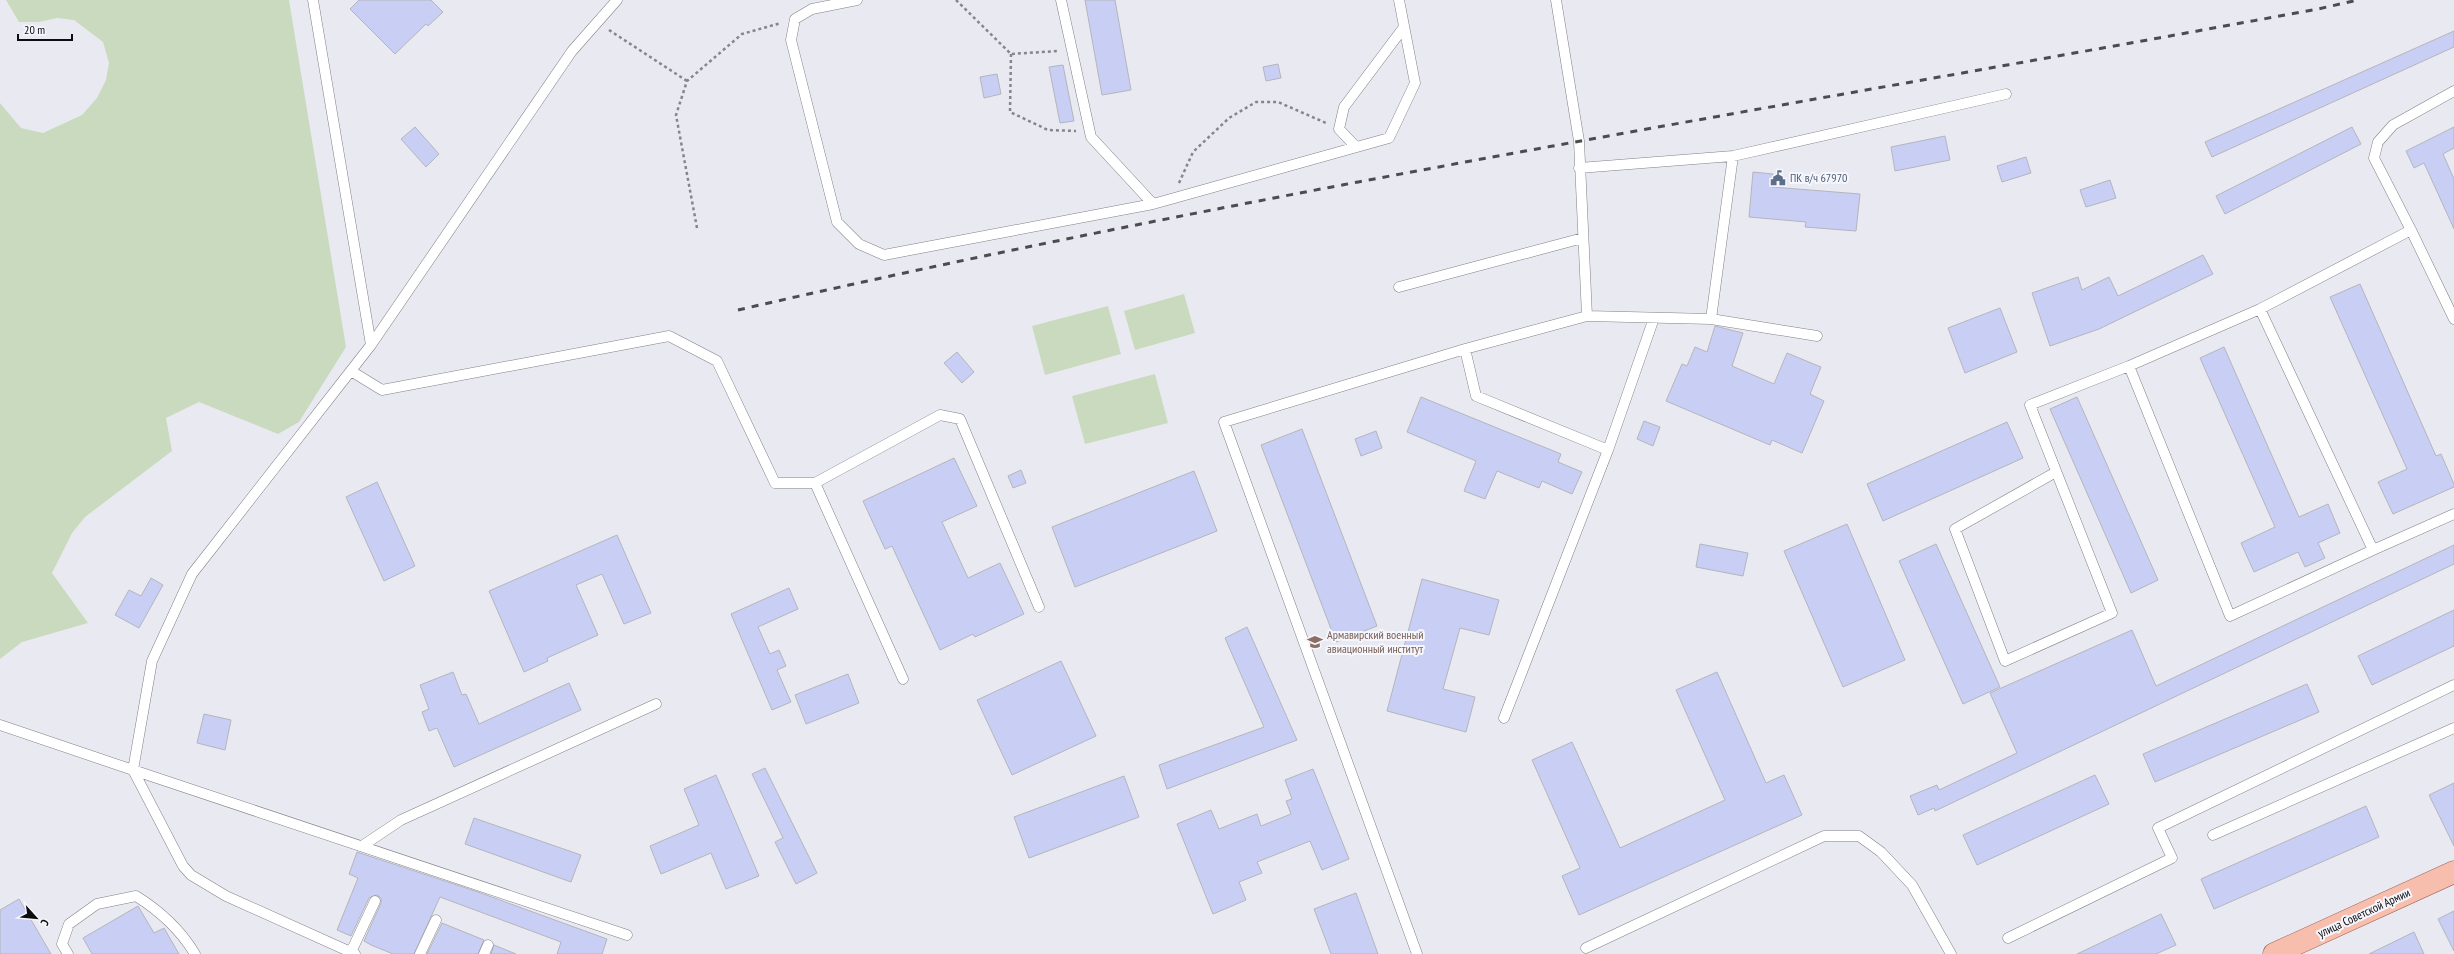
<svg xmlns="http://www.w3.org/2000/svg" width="2454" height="954" font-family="'PT Sans Narrow',sans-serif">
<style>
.green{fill:#cadabf}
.building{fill:#c9cef5;stroke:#b4b5bc}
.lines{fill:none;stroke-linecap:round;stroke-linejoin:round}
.service-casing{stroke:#808187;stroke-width:11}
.primary-casing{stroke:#a26453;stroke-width:23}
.path{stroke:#85868b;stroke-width:2.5;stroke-dasharray:3 3;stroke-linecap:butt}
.service{stroke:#fff;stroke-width:10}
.primary{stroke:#f7beae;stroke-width:22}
.rail{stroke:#4b4c50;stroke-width:3;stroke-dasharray:7 7;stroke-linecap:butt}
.labels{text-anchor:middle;stroke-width:4;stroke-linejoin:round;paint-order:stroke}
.service-label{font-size:12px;fill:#4e5e75;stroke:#f6f7fe;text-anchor:start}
.education-label{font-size:12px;fill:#785e54;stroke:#f6f7fe;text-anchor:start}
.street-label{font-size:12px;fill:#0c0d0f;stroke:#f6f7fe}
</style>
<rect width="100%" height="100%" fill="#e9eaf1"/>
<path class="green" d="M 6,0 L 289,0 L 346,347 L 299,422 L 278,434 L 199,402 L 166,418 L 172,451 L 85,517 L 72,533 L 52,573 L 88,623 L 22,642 L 0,659 L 0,103 L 21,128 L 43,133 L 82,115 L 97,98 L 106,80 L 109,63 L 103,42 L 74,20 L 57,18 L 39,22 L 19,22 Z
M 1184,294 L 1195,333 L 1135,350 L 1124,311 Z
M 1108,306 L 1121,354 L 1045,375 L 1032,326 Z
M 1155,374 L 1168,423 L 1085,444 L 1072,396 Z"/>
<path class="building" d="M 359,0 L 431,0 L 443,12 L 428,26 L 426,24 L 395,54 L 350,9 Z
M 1085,0 L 1115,0 L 1131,90 L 1102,95 Z
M 2454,31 L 2454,47 L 2212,157 L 2205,142 Z
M 1278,64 L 1281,78 L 1266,81 L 1263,67 Z
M 1063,65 L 1074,121 L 1060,123 L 1049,67 Z
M 997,74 L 1001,94 L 984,98 L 980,77 Z
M 415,127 L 439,154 L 426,167 L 401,139 Z
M 2352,127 L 2361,144 L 2225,214 L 2216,196 Z
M 2454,127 L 2454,148 L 2443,154 L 2454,179 L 2454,229 L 2424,163 L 2414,168 L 2406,151 Z
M 1945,136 L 1950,160 L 1895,171 L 1891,147 Z
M 2026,157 L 2031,173 L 2002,182 L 1997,166 Z
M 1753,172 L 1773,174 L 1772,187 L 1860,194 L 1856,231 L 1805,227 L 1806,222 L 1749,217 Z
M 2110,180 L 2116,198 L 2086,207 L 2080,190 Z
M 2203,255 L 2213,274 L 2099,329 L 2050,346 L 2032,293 L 2078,277 L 2082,290 L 2109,277 L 2118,296 Z
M 2360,284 L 2436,456 L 2441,454 L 2454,484 L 2454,487 L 2393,514 L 2378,482 L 2407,469 L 2330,297 Z
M 2000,308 L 2017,352 L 1965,373 L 1948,328 Z
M 1715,326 L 1743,333 L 1732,366 L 1774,384 L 1787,353 L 1821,367 L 1810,394 L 1824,401 L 1802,453 L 1772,440 L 1770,445 L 1666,401 L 1682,364 L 1687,366 L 1695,347 L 1707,352 Z
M 2224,347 L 2299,517 L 2328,504 L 2340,533 L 2318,543 L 2325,558 L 2305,567 L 2298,552 L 2254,572 L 2241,543 L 2275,527 L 2200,358 Z
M 957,352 L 974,372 L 962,383 L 944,363 Z
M 1421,397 L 1561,454 L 1558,462 L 1582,472 L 1572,494 L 1542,481 L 1539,488 L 1497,471 L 1485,499 L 1464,491 L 1476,461 L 1407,432 Z
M 2077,397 L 2158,580 L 2131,593 L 2050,409 Z
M 1644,421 L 1660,427 L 1653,446 L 1637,439 Z
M 2007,422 L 2023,458 L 1883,521 L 1867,484 Z
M 1302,429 L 1377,626 L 1336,642 L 1261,445 Z
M 1376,431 L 1382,448 L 1361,456 L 1355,439 Z
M 954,458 L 977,506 L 942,522 L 968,578 L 1000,563 L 1024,614 L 975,637 L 973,634 L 940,650 L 892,546 L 885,549 L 863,501 Z
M 1021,470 L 1026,483 L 1013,488 L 1008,476 Z
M 1194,471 L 1217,531 L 1075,587 L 1052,527 Z
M 377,482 L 415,566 L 384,581 L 346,497 Z
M 1847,524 L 1905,660 L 1843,687 L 1784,551 Z
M 617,535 L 651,613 L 624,624 L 602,574 L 576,585 L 598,635 L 547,658 L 548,661 L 524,672 L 489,591 Z
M 1700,544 L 1748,553 L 1743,576 L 1696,567 Z
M 1936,544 L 2000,687 L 1963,704 L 1899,561 Z
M 2454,545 L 2454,564 L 1935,811 L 1934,808 L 1918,815 L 1910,796 L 1937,785 L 1939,790 L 2017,753 L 1990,693 L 2132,630 L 2156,686 Z
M 151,578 L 163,585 L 139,628 L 115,615 L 129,590 L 141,596 Z
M 1422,579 L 1499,600 L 1489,635 L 1460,628 L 1443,689 L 1475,697 L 1466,732 L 1387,711 Z
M 789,588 L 798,609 L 758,627 L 770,654 L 779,650 L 786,666 L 777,670 L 791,702 L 772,710 L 731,614 Z
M 2454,610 L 2454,646 L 2372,685 L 2358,656 Z
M 1247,627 L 1297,740 L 1167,789 L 1159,765 L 1264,727 L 1225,638 Z
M 1061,661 L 1096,736 L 1012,775 L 977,700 Z
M 453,672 L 462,695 L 466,694 L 479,724 L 569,683 L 581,710 L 454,767 L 437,728 L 429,731 L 422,712 L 429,709 L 420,685 Z
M 1717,672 L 1766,783 L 1784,775 L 1802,815 L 1579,915 L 1562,876 L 1580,868 L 1532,760 L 1572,742 L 1620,848 L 1725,800 L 1676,690 Z
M 848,674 L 859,703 L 806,724 L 795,695 Z
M 2307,684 L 2319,712 L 2155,782 L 2143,754 Z
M 204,714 L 231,720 L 225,750 L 197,743 Z
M 765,768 L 817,873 L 796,884 L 775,842 L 783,838 L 752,774 Z
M 1313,769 L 1349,859 L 1322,870 L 1310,841 L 1257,862 L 1262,873 L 1239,882 L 1246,900 L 1213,914 L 1177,824 L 1211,810 L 1219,829 L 1257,814 L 1261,826 L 1291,814 L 1286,801 L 1292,799 L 1285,780 Z
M 716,775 L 759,876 L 726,889 L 711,853 L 661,874 L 650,846 L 699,825 L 684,789 Z
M 2095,775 L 2109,804 L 1977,865 L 1963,835 Z
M 1124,776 L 1139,817 L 1029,858 L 1014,817 Z
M 2454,783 L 2454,846 L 2429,795 Z
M 2366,806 L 2379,837 L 2214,909 L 2201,879 Z
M 474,818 L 581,855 L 571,882 L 465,844 Z
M 357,852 L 478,892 L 607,939 L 602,954 L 557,954 L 561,942 L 440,897 L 414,954 L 393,954 L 371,945 L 364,941 L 381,903 L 381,898 L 377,895 L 369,898 L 351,936 L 337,930 L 358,878 L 349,874 Z
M 1356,893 L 1378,954 L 1331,954 L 1314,909 Z
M 19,899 L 51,954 L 0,954 L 0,910 Z
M 138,906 L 154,933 L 164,928 L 179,954 L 92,954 L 83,938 Z
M 2454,911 L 2454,951 L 2438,919 Z
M 2161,914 L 2176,945 L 2156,954 L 2077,954 Z
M 442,923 L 484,940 L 478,954 L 427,954 Z
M 2414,932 L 2424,954 L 2369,954 Z
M 494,945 L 516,954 L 491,954 Z"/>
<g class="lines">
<g class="service-casing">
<path id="service" d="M 313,0 L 371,345
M 617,0 L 572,51 L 371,345 L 192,574 L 152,661 L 133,770 L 627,935
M 857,0 L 812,9 L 795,19 L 791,40 L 837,222 L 859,244 L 884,255 L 1153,204 L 1389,138 L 1415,83 L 1399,0
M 1061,0 L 1091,137 L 1153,204
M 2454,91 L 2393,125 L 2378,142 L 2374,158 L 2411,230 L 2454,319
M 1356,147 L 1339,129 L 1344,107 L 1404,27
M 1579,168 L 1733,156 L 2006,94
M 1399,287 L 1583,238
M 2260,309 L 2373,550 L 2454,514
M 1587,316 L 1711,319 L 1817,336
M 1711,319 L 1733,156
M 1465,349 L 1476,396 L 1608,450
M 351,371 L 382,390 L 669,336 L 717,361 L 775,483 L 815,483 L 940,415 L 960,419 L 1039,607
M 2056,472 L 1955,529 L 2005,661 L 2112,613 L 2030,405 L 2129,366
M 815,483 L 903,679
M 2373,550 L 2230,616 L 2129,366 L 2260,309 L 2411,230
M 1504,718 L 1608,450 L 1654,318
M 0,725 L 133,770 L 183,866 L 191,875 L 226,896 L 355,954
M 2213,835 L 2454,728
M 362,846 L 401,820 L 656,704
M 2008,938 L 2172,858 L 2158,828 L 2454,685
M 1586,948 L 1824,836 L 1859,836 L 1881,852 L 1912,885 L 1951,954
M 351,952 L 375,901
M 68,954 L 62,944 L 69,924 L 97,904 L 136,896 C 160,911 180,929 195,954
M 420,954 L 436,920
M 484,954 L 488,945
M 1417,954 L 1224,422 L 1465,349 L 1587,316 L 1579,141 L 1556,0"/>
</g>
<g class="primary-casing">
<path id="primary" d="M 2274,954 L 2454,872"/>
</g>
<path class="path" d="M 956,0 L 1011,54 L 1058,51
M 609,30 L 687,81
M 1011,54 L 1010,112 L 1048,130 L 1076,131
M 1179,183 L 1193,152 L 1229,118 L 1256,102 L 1278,102 L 1326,123
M 697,228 L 676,115 L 687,81 L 742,34 L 781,23"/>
<use href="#service" class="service"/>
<use href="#primary" class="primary"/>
<path class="rail" d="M 738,310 C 1260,190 1791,106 2318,9 L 2358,0"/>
</g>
<defs>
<g id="civic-bare" transform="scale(1.2)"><path d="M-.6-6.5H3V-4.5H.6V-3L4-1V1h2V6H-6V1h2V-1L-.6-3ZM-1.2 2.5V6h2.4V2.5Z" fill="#5c6f8a" stroke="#f6f7fe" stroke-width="2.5" paint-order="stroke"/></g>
<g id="university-bare" transform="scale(1.2)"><path d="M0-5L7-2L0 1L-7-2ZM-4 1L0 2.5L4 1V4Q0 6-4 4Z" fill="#8d6e63" stroke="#f6f7fe" stroke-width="2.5" paint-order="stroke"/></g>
</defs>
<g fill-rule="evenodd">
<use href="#civic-bare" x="1778" y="178"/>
<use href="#university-bare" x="1315" y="642"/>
</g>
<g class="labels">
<g class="service-label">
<text x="1790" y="182">ПК в/ч 67970</text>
</g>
<g class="education-label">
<text x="1327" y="639">Армавирский военный<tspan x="1327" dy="14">авиационный институт</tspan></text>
</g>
<g class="street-label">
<text transform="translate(2364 913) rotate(-25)" y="4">улица Советской Армии</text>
</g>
</g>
<g transform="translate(36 918) rotate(117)" stroke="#f6f7fe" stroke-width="3" paint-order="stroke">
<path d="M0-3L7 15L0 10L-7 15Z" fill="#0c0d0f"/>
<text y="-6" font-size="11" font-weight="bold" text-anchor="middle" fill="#0c0d0f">С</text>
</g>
<path d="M18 34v6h54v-6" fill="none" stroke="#0c0d0f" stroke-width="2"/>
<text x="24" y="34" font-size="12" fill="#0c0d0f" stroke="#f6f7fe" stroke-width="3" paint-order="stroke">20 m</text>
</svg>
